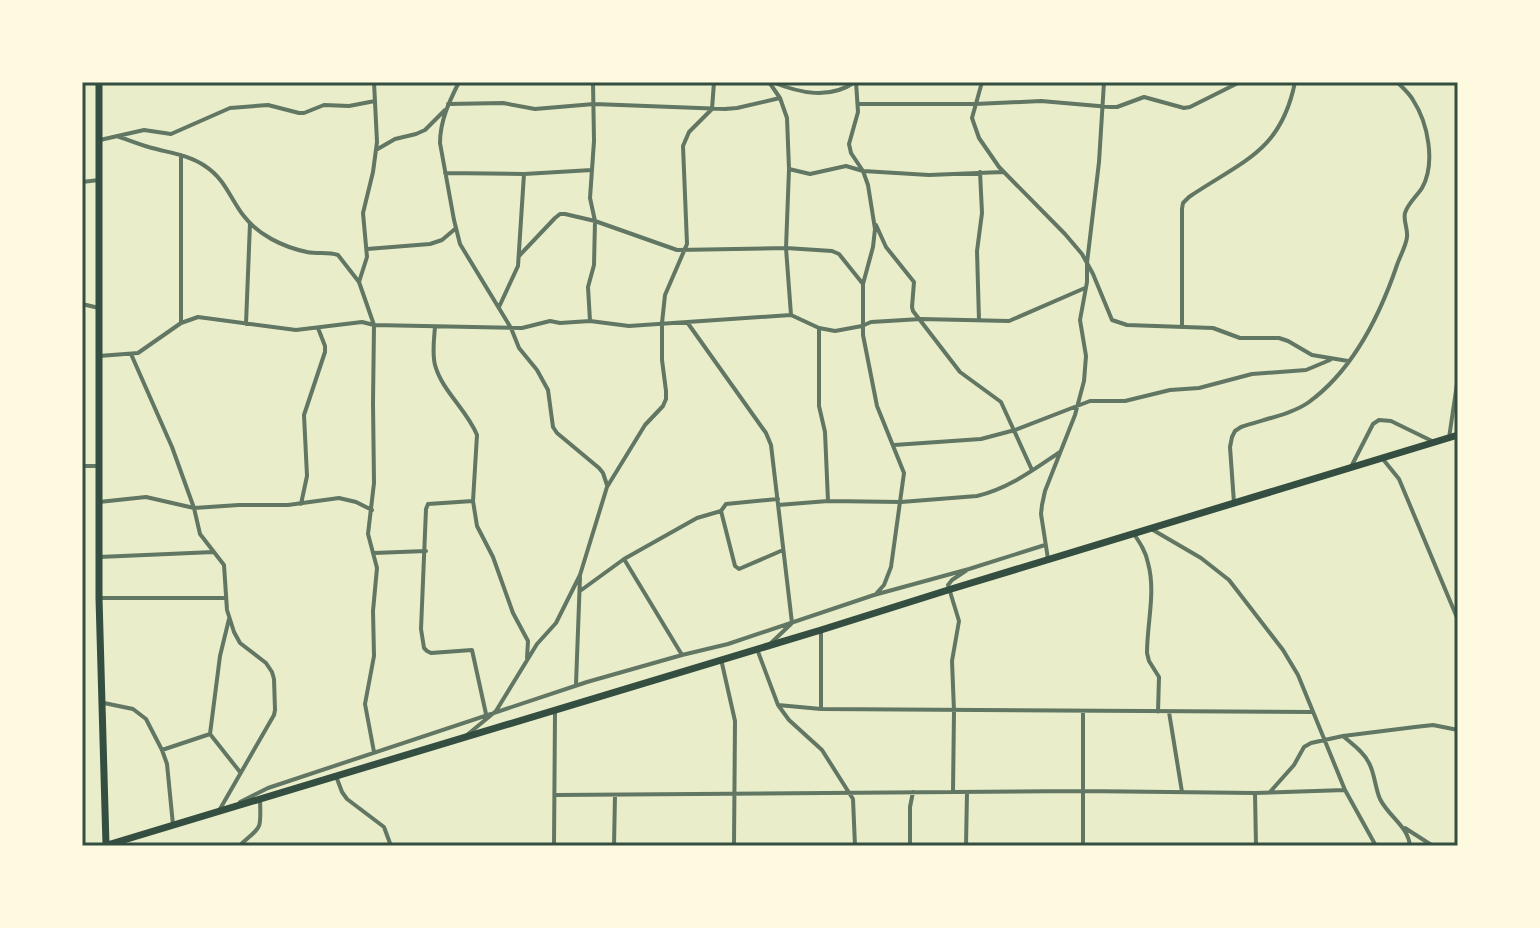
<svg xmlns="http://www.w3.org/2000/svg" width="1540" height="928" font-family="Signika,sans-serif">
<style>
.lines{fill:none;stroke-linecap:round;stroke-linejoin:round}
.minor{stroke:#617663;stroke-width:4}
.trunk{stroke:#344e41;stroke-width:7}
.neatline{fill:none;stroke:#344e41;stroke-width:3}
</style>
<rect width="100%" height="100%" fill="#e9edc9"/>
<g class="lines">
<path class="minor" d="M 459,82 C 449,102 440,121 440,143 L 454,220 L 460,244 L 511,328 L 519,348 L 537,370 L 548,390 L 553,427 L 557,433 L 599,468 L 603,473 L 607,485
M 769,82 L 780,98 L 787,118 L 789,169 L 786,248 L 791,315
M 772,82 C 800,93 829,100 855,82
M 856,82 L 858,112 L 849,144 L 851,153 L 863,171 L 868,185 L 875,229 L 873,247 L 863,284 L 863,335 L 877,406 L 904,473 L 891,567 L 884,585 L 875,595
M 982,82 L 972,118 L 979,138 L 999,167 L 1065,234 L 1082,254 L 1087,263 L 1087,282 L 1080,320 L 1086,356 L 1084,381 L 1075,415 L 1045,491 L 1042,505 L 1041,514 L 1048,559
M 1104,82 L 1099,162 L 1087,263 L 1093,274 L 1112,320 L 1127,325 L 1213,328 L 1240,338 L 1279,338 L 1288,341 L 1312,355 L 1348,361
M 448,104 L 503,103 L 535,109 L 594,104 L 725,109 L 737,108 L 780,98
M 858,104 L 975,104 L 1041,101 L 1110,107 L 1117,107 L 1144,97 L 1184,108 L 1190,107 L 1240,82
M 117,136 C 128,140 140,145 152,148 C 171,153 189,155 205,166 C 225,179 230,198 243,215 C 258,235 283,247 307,252 C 318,254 328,252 338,255 L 359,282
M 100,140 L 144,130 L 171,134 L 230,108 L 268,105 L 299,113 L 304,113 L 324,105 L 349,106 L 375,101
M 376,150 L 395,139 L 416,134 L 425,130 L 445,110
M 789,169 L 810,174 L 846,166 L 863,171 L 929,175 L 1003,172
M 445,173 L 524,174 L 592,170
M 82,182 L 99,180
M 876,225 L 886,247 L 914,282 L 912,307 L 913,311 L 960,372 L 1001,402 L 1032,470
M 367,249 L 430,244 L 442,240 L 455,229
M 519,256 L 555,218 L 560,214 L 565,214 L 595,221 L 677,250 L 786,248 L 832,251 L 839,254 L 863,284
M 82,304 L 99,308
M 499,307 L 518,266 L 524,174
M 979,320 L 977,251 L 982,213 L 980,172
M 590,321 L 588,287 L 594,265 L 595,221 L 590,198 L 594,141 L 593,82
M 687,322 L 766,433 L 771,445 L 792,623 L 771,643
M 181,323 L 181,155
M 246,324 L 250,223
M 435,327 C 434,339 432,353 435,365 C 442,391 467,410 477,435 L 473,501 L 477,526 L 493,557 L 513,613 L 528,641 L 527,658
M 1182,327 L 1182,209 L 1183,203 L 1189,197 C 1242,161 1281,152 1295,82
M 819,328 L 819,406 L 825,432 L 828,501
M 131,354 L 172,447 L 194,508 L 200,534 L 224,565 L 227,610 L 234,632 L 240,643 L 266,663 L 272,672 L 274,679 L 275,710 L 274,715 L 220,809
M 99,356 L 138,353 L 181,323 L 198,317 L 296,330 L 362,322 L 374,325 L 522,328 L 550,321 L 560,323 L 590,321 L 629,326 L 791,315 L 819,328 L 835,331 L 862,326 L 871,322 L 921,319 L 1009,321 L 1085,288
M 1449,438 L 1458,377
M 894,445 L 981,439 L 1015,430 L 1090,401 L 1125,401 L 1170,390 L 1199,388 L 1252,374 L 1306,370 L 1330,360
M 1382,458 L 1399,479 L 1458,620
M 1352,465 L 1373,424 L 1379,420 L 1391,421 L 1432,441
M 82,466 L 99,466
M 473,501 L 428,504 L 426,509 L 421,629 L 424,648 L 427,651 L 431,653 L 472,650 L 486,714
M 99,502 L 146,497 L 194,508 L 239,505 L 288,505 L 339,498 L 356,502 L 372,510
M 1234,503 L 1230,447 L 1232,437 L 1235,431 L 1241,427 C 1261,420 1293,414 1309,402 C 1353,370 1380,315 1397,265 C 1400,256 1406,246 1407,237 C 1408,228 1403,221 1405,213 C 1408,203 1417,196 1422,188 C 1436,163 1428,123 1413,100 C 1409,93 1403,88 1397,82
M 301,504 L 307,476 L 304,415 L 325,352 L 325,346 L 318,328
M 778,505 L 828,501 L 901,502 L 977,496 C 1008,489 1033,470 1060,452
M 721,511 L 735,566 L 739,569 L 783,550
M 1153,530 L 1201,558 L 1229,580 L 1283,650 L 1298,675 L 1345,790 L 1376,846
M 1134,534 C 1140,543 1146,552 1148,563 C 1156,592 1147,623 1147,653 L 1149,661 L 1159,677 L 1158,712
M 374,553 L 426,551
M 99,557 L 214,552
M 624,559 L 682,655
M 580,591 L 624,559 L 697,518 L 721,511 L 726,504 L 778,499
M 99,598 L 225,598
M 229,619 L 220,656 L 210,734 L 240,772
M 821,632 L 821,709
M 757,649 L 778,705 L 789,720 L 822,750 L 853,799 L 855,846
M 721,659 L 735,721 L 734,846
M 576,684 L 580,577
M 104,703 L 133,709 L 146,719 L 162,750 L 167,764 L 173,825
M 778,705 L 821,709 L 1313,712
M 1083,712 L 1083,846
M 1169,712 L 1182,792
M 467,735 L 496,711 L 537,644 L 556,623 L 580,575 L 607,487 L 645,425 L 663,406 L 666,399 L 666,391 L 662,360 L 662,323 L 665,295 L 687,244 L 683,146 L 689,132 L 712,109 L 714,82
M 1343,736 C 1352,744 1364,752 1369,763 C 1375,774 1375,788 1380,799 C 1389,817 1408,826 1410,846
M 162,750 L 210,734
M 374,752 L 365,704 L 374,656 L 373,611 L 377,568 L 368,534 L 374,483 L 373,403 L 374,325 L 359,282 L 367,257 L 363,213 L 373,172 L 377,142 L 374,82
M 336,776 L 342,792 L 347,799 L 384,827 L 391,846
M 953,792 L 954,711 L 952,661 L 959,621 L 948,585 L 952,580 L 967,570
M 1270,792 L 1294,765 L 1304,747 L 1311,743 L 1343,736 L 1415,727 L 1433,725 L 1458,730
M 1255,793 L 1256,846
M 555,795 L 1082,791 L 1255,793 L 1345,790
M 240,802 L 268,788 L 587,682 L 682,655 L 728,644 L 874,595 L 969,569 L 1045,545
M 1405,828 L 1433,846
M 239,846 C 262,825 261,832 260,799
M 554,846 L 555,712
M 614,846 L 615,795
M 910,846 L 910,807 L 913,792
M 966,846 L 967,792"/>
<path class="trunk" d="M 99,82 L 99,598 L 106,845
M 104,846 L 821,630 L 948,590 L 1458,435"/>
</g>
<rect width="1540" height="928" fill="none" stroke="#fefae0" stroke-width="168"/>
<rect x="84" y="84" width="1372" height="760" class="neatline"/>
</svg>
